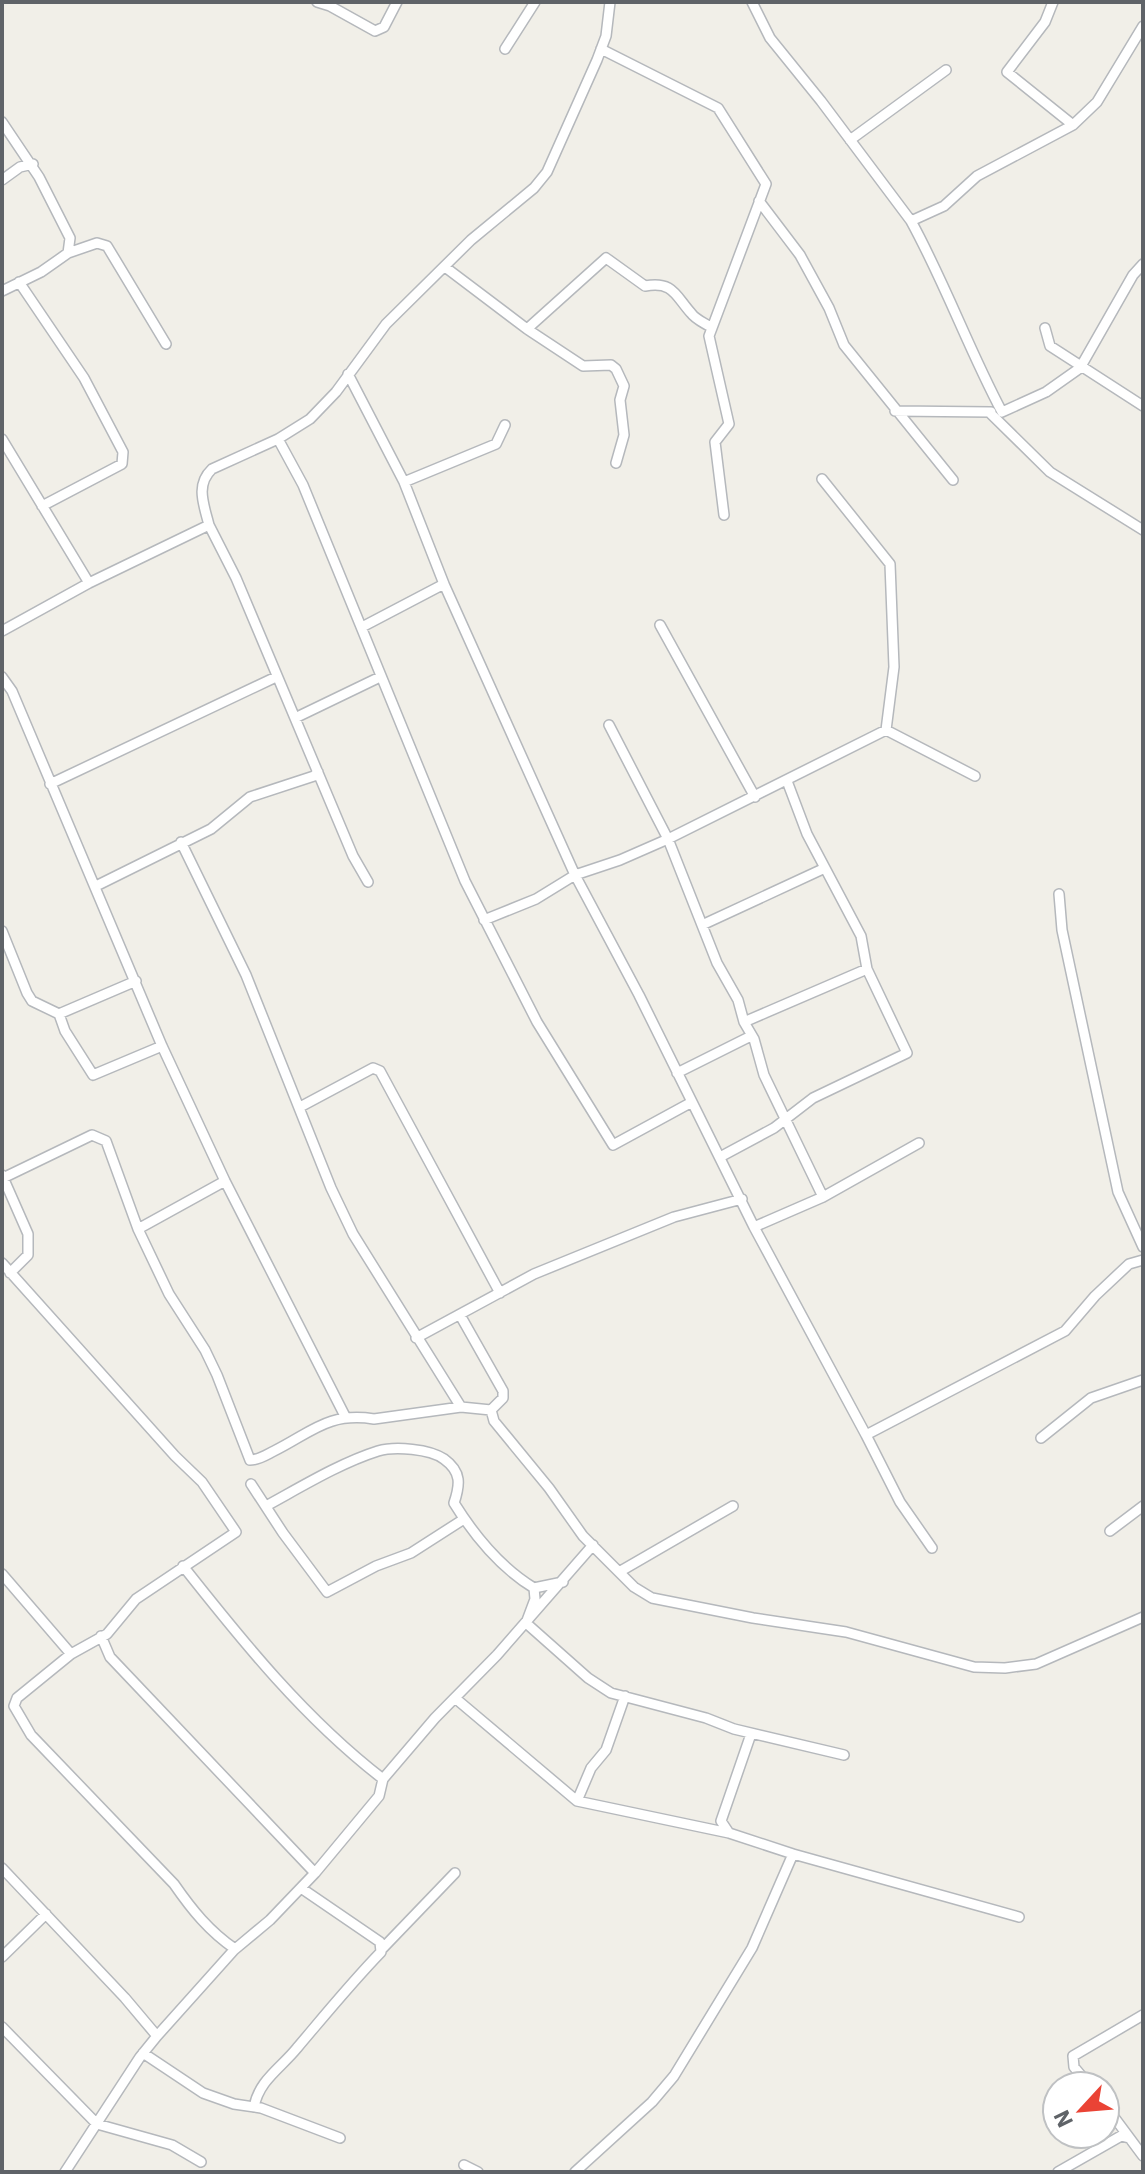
<svg xmlns="http://www.w3.org/2000/svg" width="1145" height="2174" font-family="'IBM Plex Sans',sans-serif">
<style>
.lines{fill:none;stroke-linecap:round;stroke-linejoin:round}
.minor-casing{stroke:#b5b8bc;stroke-width:12}
.minor{stroke:#fff;stroke-width:9}
</style>
<rect width="100%" height="100%" fill="#f1efe8"/>
<g class="lines">
<g class="minor-casing">
<path id="minor" d="M 317,2 L 330,6 L 375,31 L 384,27 L 397,2
M 752,2 L 770,38 L 821,101 L 911,221 L 944,206 L 977,176 L 1073,125 L 1097,102 L 1143,26
M 1053,2 L 1045,22 L 1007,72 L 1073,125
M 505,49 L 535,2
M 601,49 L 718,108 L 766,184 L 709,336 L 729,424 L 715,442 L 724,515
M 2,122 L 39,177 L 70,238 L 68,253 L 97,243 L 107,246 L 166,344
M 850,140 L 946,70
M 2,180 L 20,167 L 33,164
M 759,201 L 800,255 L 829,308 L 844,345 L 953,480
M 911,221 C 945,283 969,350 1002,412 L 1046,392 L 1080,368 L 1133,275 L 1143,264
M 445,267 L 527,329 L 583,366 L 611,365 L 616,369 L 624,386 L 620,400 L 624,435 L 616,463
M 19,282 L 84,378 L 123,452 L 122,464 L 42,506
M 2,291 L 41,272 L 68,253
M 1045,328 L 1050,346 L 1143,406
M 527,329 L 606,258 L 645,286 C 673,281 675,295 691,313 C 696,320 705,323 712,328
M 348,374 L 404,482 L 444,584 L 362,627
M 895,411 L 991,412
M 989,412 L 1050,472 L 1143,530
M 2,439 L 89,583
M 278,439 L 303,485 L 465,881 L 537,1022 L 613,1145 L 692,1102
M 822,479 L 890,564 L 894,667 L 886,730
M 404,482 L 496,444 L 505,425
M 209,525 L 236,578 L 353,856 L 368,882
M 444,584 L 575,875 L 639,995 L 754,1227 L 866,1435
M 660,625 L 755,797
M 2,631 L 89,583 L 209,525 C 204,505 195,485 212,469 L 278,439 L 310,419 L 336,392 L 386,324 L 471,240 L 534,188 L 547,172 L 597,60 L 606,36 L 610,2
M 2,677 L 12,691 L 162,1046 L 225,1181 L 346,1418
M 295,718 L 380,677
M 609,725 L 668,839 L 717,963 L 738,1000 L 744,1022 L 754,1039 L 764,1075 L 823,1197
M 886,730 L 975,776
M 50,784 L 276,677
M 181,842 L 246,975 L 331,1188 L 353,1234 L 461,1407
M 825,868 L 861,936 L 867,969
M 96,886 L 211,829 L 250,797 L 314,776 L 318,772
M 1059,894 L 1062,930 L 1118,1192 L 1143,1247
M 484,920 L 536,899 L 575,875 L 620,860 L 668,839 L 886,730
M 702,925 L 825,868 L 807,834 L 787,781
M 2,931 L 27,993 L 32,1001 L 59,1014 L 65,1031 L 93,1075 L 162,1046
M 59,1014 L 136,981
M 677,1073 L 751,1036
M 300,1107 L 373,1068 L 380,1071 L 500,1293
M 720,1157 L 774,1128 L 813,1098 L 907,1053 L 867,969 L 744,1022
M 2,1175 L 28,1234 L 28,1255 L 10,1273
M 3,1178 L 92,1135 L 106,1141 L 138,1229 L 169,1294 L 205,1350 L 217,1375 L 250,1460 C 259,1460 266,1455 274,1451 C 312,1432 328,1412 374,1419 L 461,1407 L 491,1410 L 503,1398 L 503,1391 L 460,1315
M 754,1227 L 823,1197 L 919,1143
M 138,1229 L 225,1181
M 2,1263 L 175,1456 L 202,1482 L 236,1532 L 136,1599 L 107,1634 L 71,1654 L 17,1698 L 14,1706 L 31,1735 L 174,1884 C 192,1910 209,1931 235,1949
M 416,1338 L 534,1274 L 674,1217 L 742,1199
M 491,1410 L 494,1421 L 549,1488 L 583,1536 L 634,1587 L 652,1598 L 753,1618 L 846,1632 L 974,1667 L 1005,1668 L 1036,1664 L 1143,1617
M 1041,1438 L 1091,1398 L 1143,1380
M 251,1484 L 283,1533 L 327,1592 L 376,1566 L 411,1553 L 464,1519
M 266,1506 C 301,1487 340,1463 378,1451 C 395,1446 430,1449 444,1459 C 462,1472 460,1485 454,1503 C 474,1535 501,1568 534,1588 L 563,1582
M 1110,1531 L 1143,1506
M 932,1548 L 900,1502 L 866,1435 L 1065,1331 L 1095,1296 L 1129,1264 L 1143,1260
M 183,1566 C 243,1642 305,1719 383,1779
M 619,1572 L 733,1506
M 2,1574 L 71,1654
M 534,1588 L 535,1599 L 526,1623 L 588,1678 L 611,1693 L 706,1718 L 734,1729 L 844,1755
M 101,1636 L 110,1657 L 315,1873
M 455,1698 L 577,1801 L 729,1833
M 751,1734 L 721,1821 L 729,1833 L 793,1854
M 577,1801 L 591,1768 L 606,1750 L 625,1696
M 2,1868 L 125,1998 L 157,2036
M 381,1950 L 455,1873
M 2,1957 L 46,1914
M 2,2027 L 97,2124 L 172,2145 L 201,2162
M 143,2053 L 203,2093 L 234,2104 L 261,2108 L 340,2138
M 1090,2086 L 1074,2067 L 1073,2056 L 1143,2015
M 1105,2105 L 1143,2156
M 254,2107 C 259,2080 281,2068 297,2048 C 325,2015 351,1983 381,1952 L 380,1942 L 301,1888
M 464,2165 L 478,2172
M 65,2172 L 140,2057 L 157,2036 L 234,1950 L 270,1920 L 315,1873 L 379,1796 L 383,1779 L 435,1718 L 497,1655 L 593,1545
M 575,2172 L 652,2102 L 674,2076 L 752,1948 L 793,1854 L 1019,1917
M 1058,2172 L 1121,2136 L 1129,2138"/>
</g>
<use href="#minor" class="minor"/>
</g>
<rect width="1145" height="2174" fill="none" stroke="#5f6368" stroke-width="8"/>
<g transform="translate(1081 2110) rotate(244)"><circle r="38" fill="#ffffff" stroke="#bfc1c3" stroke-width="2"/>
<path d="M0-6L14 30L0 20L-14 30Z" fill="#ea4335"/>
<text y="-12" font-size="22" font-weight="bold" text-anchor="middle" fill="#5f6368">N</text>
</g>
</svg>
